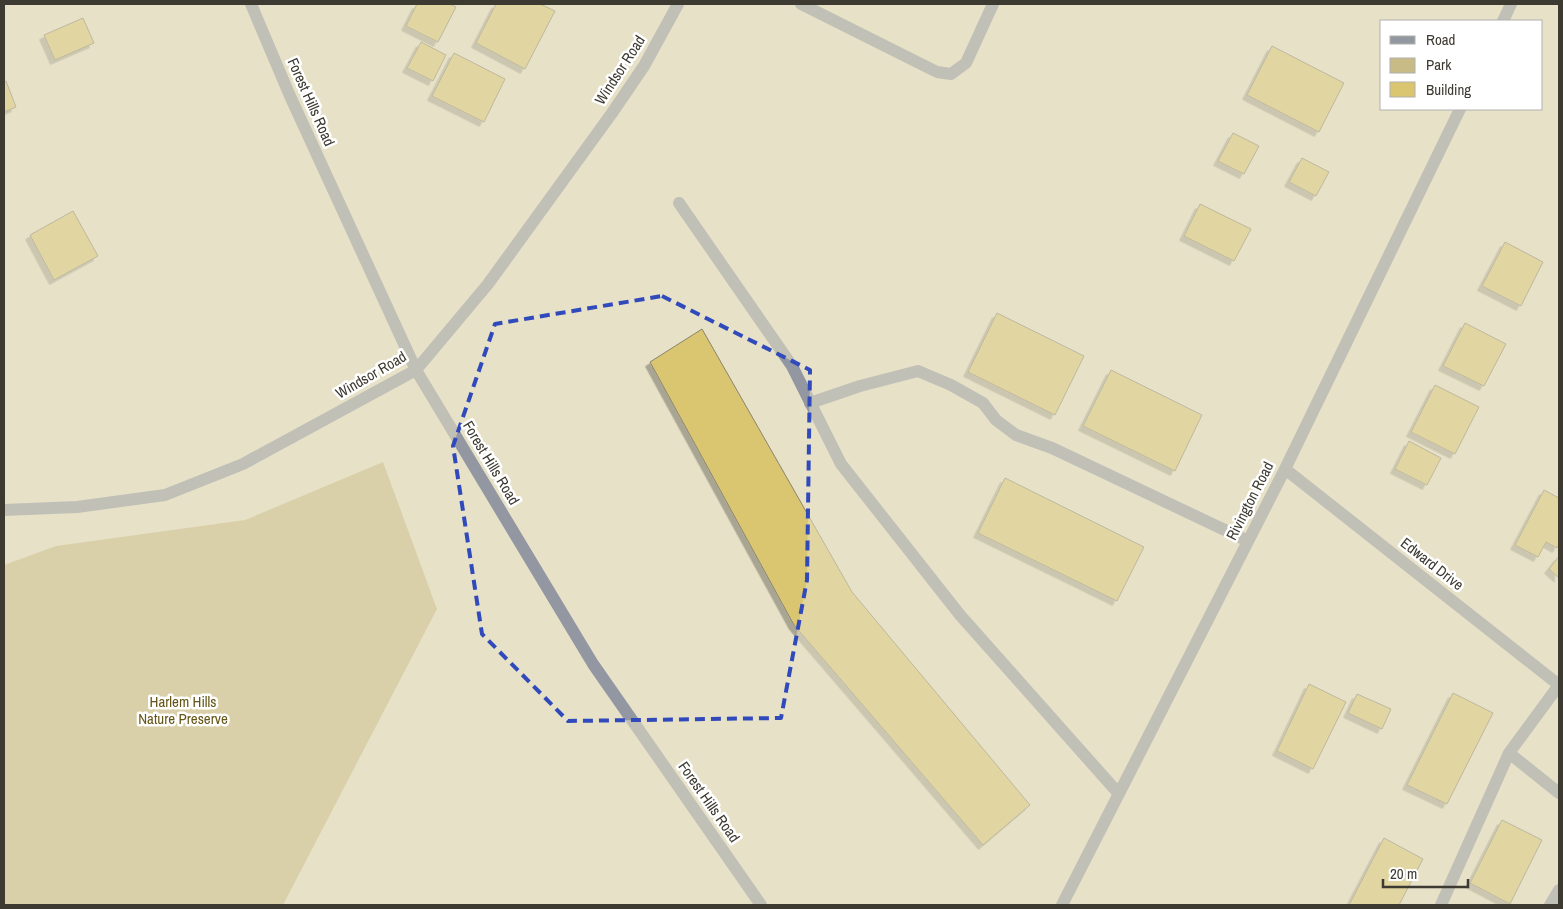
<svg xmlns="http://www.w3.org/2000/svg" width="1563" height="909" font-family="'Archivo Narrow',sans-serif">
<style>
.green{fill:#c8bb85}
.building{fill:#dac571;stroke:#8a846d;filter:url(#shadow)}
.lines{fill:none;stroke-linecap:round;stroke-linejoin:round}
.minor{stroke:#9397a1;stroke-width:12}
.marked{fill:none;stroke:#314abb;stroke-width:4;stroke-dasharray:10 6;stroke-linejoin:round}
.labels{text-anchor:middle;stroke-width:5;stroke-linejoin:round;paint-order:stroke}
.street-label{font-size:15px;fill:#3d3a31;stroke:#fff}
.park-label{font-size:15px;fill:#655617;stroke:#fff}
</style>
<defs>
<filter id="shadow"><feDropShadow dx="-4.5" dy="4.5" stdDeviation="0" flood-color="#0004"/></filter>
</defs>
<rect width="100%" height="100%" fill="#e7e1c8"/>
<path class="green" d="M 383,462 L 437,609 L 283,905 L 4,905 L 4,565 L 56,546 L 245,520 Z"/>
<path class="building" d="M 417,4 L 450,4 L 456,7 L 438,42 L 406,26 Z
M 496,4 L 540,4 L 555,11 L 525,69 L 476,43 Z
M 83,18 L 94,43 L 55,60 L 44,35 Z
M 421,42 L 446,55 L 433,81 L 407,68 Z
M 1272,46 L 1344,83 L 1319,132 L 1247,95 Z
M 454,53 L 505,79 L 484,122 L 432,96 Z
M 6,81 L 16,107 L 4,112 L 4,82 Z
M 1233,133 L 1259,146 L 1244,174 L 1218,161 Z
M 1302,158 L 1329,172 L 1316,196 L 1289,182 Z
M 1200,204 L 1251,229 L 1234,261 L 1184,236 Z
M 73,211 L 98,256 L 54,280 L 30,235 Z
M 1505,242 L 1543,262 L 1521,306 L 1482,286 Z
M 997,313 L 1084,356 L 1055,415 L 968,372 Z
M 1465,323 L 1506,344 L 1484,386 L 1443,366 Z
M 702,329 L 852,592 L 1030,805 L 983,845 L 794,625 L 650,362 Z
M 1111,370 L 1202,415 L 1175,471 L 1083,426 Z
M 1435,385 L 1479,407 L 1455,454 L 1411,432 Z
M 1409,441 L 1441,458 L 1427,485 L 1395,469 Z
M 1005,478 L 1144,547 L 1117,601 L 978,533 Z
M 1544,490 L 1559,498 L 1559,544 L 1557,548 L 1546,542 L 1538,557 L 1515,545 Z
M 1559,556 L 1559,578 L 1549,569 Z
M 1309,684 L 1346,702 L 1313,769 L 1277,751 Z
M 1453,693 L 1493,713 L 1447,804 L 1407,785 Z
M 1357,694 L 1391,709 L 1382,729 L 1348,713 Z
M 1502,820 L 1542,840 L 1510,904 L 1470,883 Z
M 1384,838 L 1423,859 L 1399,905 L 1349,905 Z"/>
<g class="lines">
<path class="minor" d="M 251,4 L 290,96 L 416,370 L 593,664 L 761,905
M 801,4 L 937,72 L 951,74 L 966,63 L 993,4
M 1503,21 L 1511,4
M 679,203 L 792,366 L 841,464 L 960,615 L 1119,794
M 810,403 L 860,386 L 918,371 L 951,385 L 983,403 L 996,420 L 1016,435 L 1052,448 L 1248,541
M 1285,469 L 1559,685
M 4,510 L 77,507 L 165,495 L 243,464 L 416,370 L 488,284 L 612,113 L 644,66 L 678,4
M 1509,753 L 1559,793
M 1062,905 L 1285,469 L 1460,109
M 1441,905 L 1509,753 L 1559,685
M 1550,905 L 1559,890"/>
</g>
<path d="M0 0H1563V909H0ZM 662,296 L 810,370 L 807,580 L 781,718 L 568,721 L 482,634 L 453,446 L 495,324 Z" fill="#e7e1c8" fill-opacity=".55" fill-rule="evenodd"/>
<path class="marked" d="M 662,296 L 810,370 L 807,580 L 781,718 L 568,721 L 482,634 L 453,446 L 495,324 Z"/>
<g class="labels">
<g class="street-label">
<text transform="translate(620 70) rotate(-57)" y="5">Windsor Road</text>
<text transform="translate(311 102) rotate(66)" y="5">Forest Hills Road</text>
<text transform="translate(371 375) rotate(-30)" y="5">Windsor Road</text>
<text transform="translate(491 463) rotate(59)" y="5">Forest Hills Road</text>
<text transform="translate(1250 501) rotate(-63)" y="5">Rivington Road</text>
<text transform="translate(1432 564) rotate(38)" y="5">Edward Drive</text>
<text transform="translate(709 802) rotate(55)" y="5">Forest Hills Road</text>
</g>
<g class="park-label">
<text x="183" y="707">Harlem Hills<tspan x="183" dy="17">Nature Preserve</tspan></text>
</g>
</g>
<rect width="1563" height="909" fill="none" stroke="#3d3a31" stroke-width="10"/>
<rect x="1380" y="20" width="162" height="90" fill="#ffffff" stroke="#b1b0ad"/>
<rect x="1390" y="36" width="25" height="8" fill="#9397a1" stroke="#b1b0ad"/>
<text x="1426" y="45" font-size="15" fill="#3d3a31">Road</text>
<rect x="1390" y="58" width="25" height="15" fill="#c8bb85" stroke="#b1b0ad"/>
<text x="1426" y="70" font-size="15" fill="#3d3a31">Park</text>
<rect x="1390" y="82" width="25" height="15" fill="#dac571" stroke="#b1b0ad"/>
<text x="1426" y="95" font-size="15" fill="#3d3a31">Building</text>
<path d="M1383 879v8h85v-8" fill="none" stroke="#3d3a31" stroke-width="2.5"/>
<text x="1390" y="879" font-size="15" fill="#3d3a31" stroke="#ffffff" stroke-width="4" paint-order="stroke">20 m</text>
</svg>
